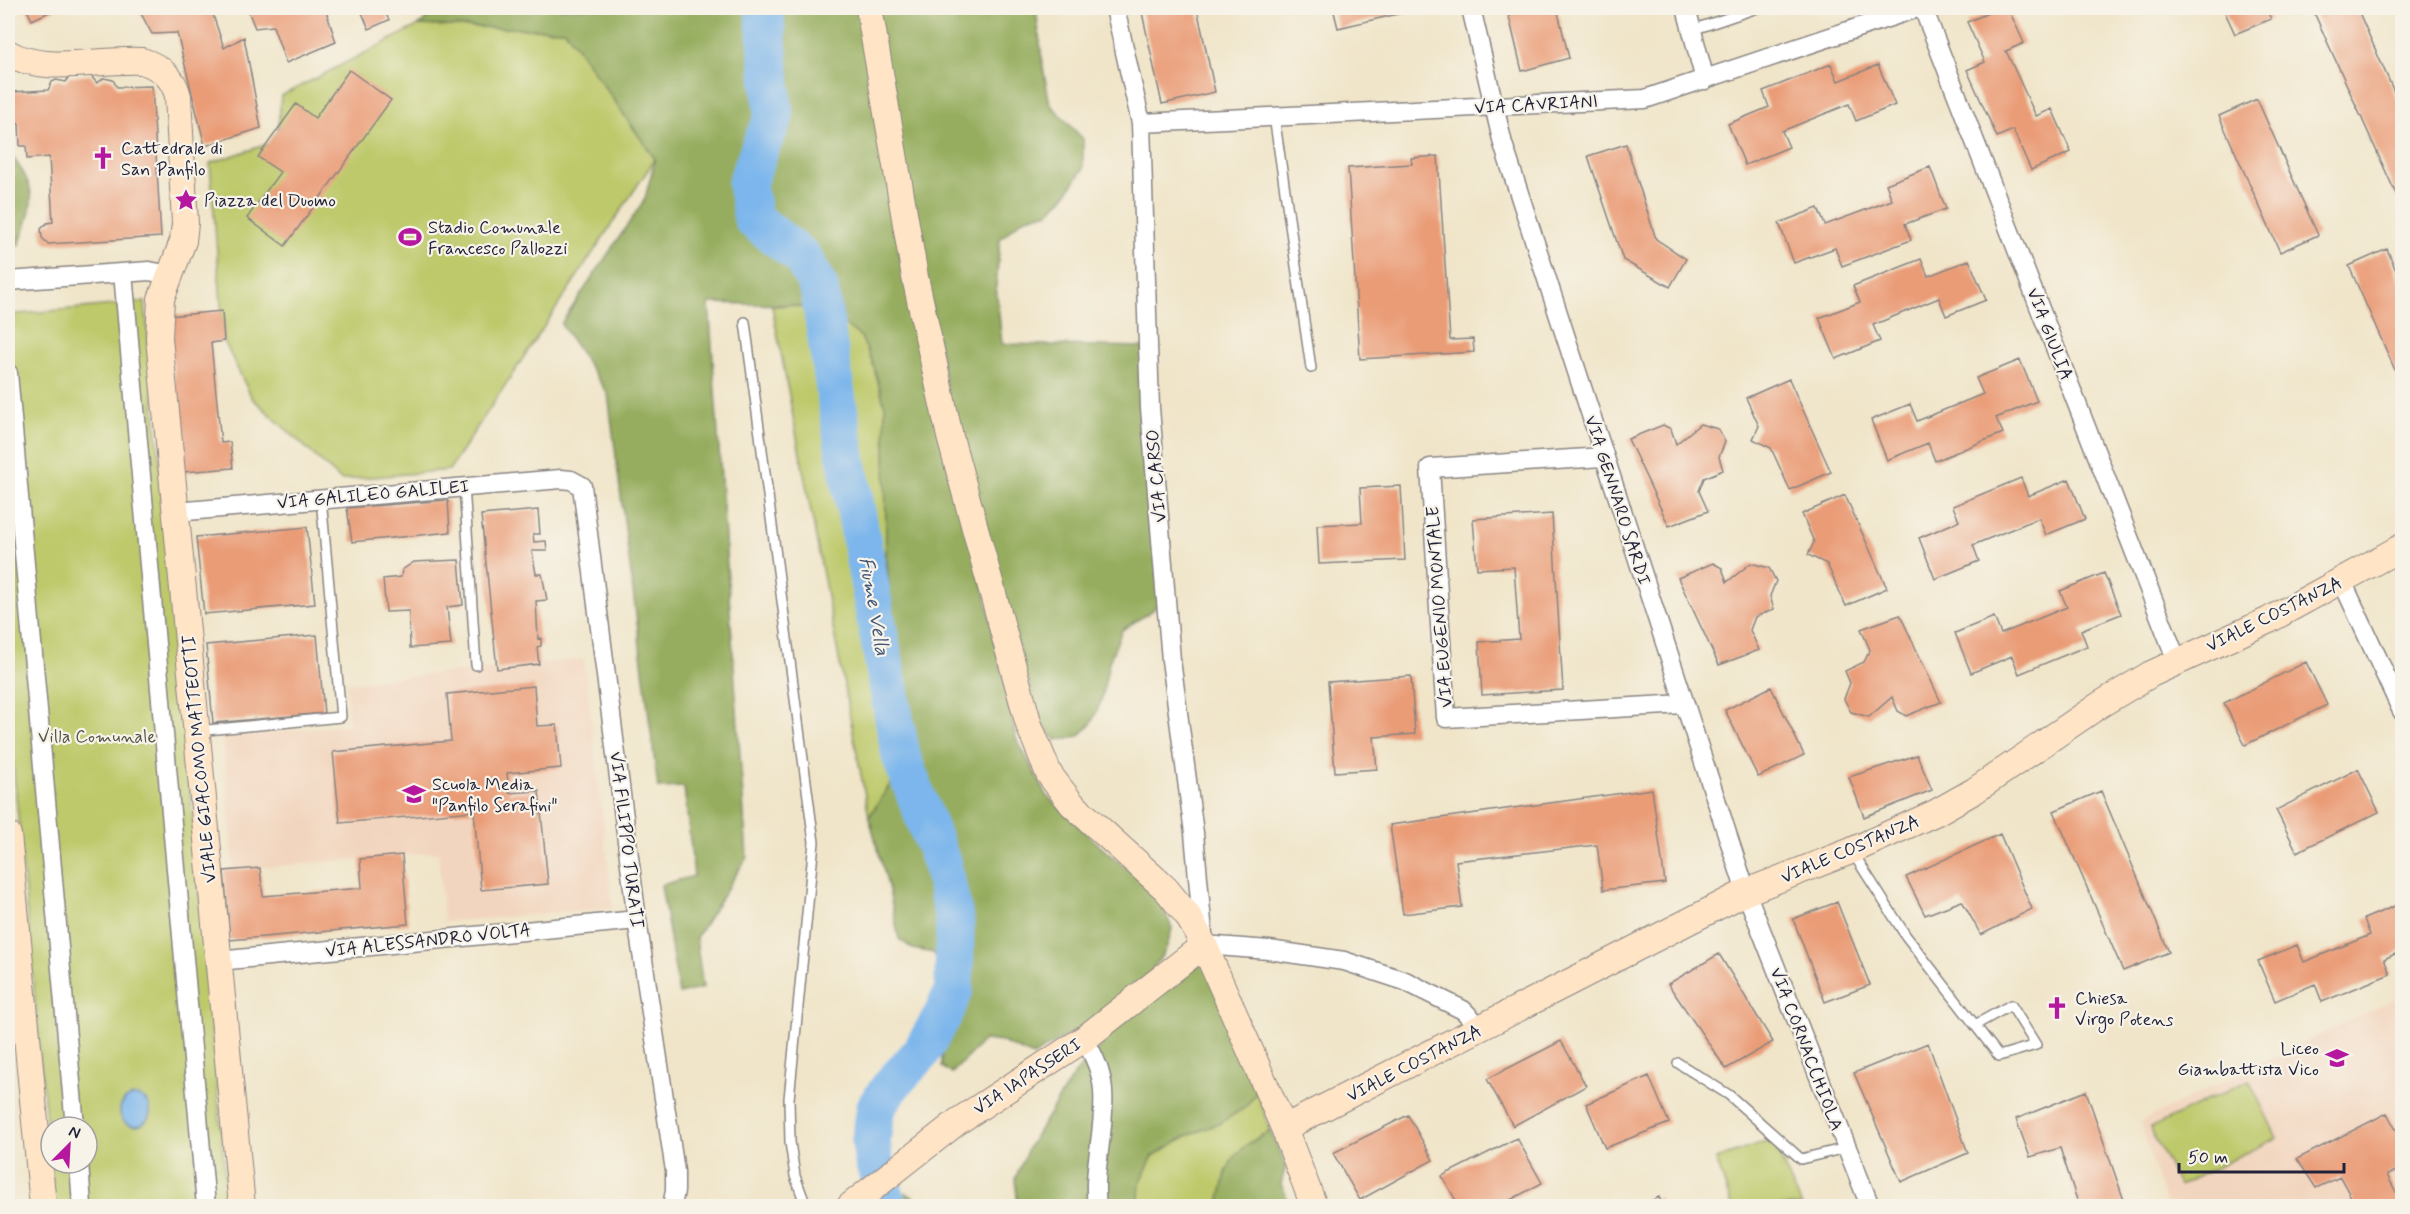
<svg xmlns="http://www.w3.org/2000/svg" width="2410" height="1214" font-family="Mynerve,sans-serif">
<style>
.built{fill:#f2d5be}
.green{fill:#bdc96b;stroke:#707653;stroke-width:1.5;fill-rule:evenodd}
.forest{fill:#96ad5f;stroke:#5c684d;stroke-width:1.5}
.water{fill:#7bb6ec;stroke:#4e6c94;stroke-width:1.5}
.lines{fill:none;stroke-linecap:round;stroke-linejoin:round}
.river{stroke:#7bb6ec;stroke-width:39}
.building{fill:#ea9c77}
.lane-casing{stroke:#898482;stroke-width:12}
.street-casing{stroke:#898482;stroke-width:21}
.secondary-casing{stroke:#898482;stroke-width:28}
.lane{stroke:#fff;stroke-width:9}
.street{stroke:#fff;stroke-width:18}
.secondary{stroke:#ffe4c6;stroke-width:26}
.labels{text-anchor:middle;stroke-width:4.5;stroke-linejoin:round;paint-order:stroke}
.street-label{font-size:18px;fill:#22223b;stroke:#f7f3e8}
.poi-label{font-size:18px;fill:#22223b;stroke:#f7f3e8;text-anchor:start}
.park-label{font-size:18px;fill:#505449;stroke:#f7f3e8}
.water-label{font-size:20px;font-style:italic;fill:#415679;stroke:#f7f3e8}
</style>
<rect width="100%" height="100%" fill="#f7f3e8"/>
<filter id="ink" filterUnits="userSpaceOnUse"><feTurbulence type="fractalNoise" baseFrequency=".0167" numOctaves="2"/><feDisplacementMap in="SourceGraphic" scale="12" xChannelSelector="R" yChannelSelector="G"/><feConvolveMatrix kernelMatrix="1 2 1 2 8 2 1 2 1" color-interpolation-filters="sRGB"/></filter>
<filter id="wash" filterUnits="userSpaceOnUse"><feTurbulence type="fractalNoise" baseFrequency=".008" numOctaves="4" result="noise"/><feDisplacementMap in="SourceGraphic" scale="24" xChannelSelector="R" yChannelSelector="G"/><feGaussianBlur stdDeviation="1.35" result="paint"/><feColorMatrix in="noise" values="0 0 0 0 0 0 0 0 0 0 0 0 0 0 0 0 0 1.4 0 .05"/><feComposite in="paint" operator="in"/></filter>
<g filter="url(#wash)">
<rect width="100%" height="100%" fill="#f0e5c9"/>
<path class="built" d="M 584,659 L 613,908 L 444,922 L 438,852 L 234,870 L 223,737 L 349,725 L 346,683 Z
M 2402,995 L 2402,1206 L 2166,1206 L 2140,1122 Z"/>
<path class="green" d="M 419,25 L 565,30 L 655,159 L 449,470 L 341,480 L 252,398 L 224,341 L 210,163 L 268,144 L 278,130 L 281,96 Z
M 145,302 L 228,1206 L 54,1206 L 8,709 L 8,315 ZM 51,1127 L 87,1127 L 87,1163 L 51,1163 Z
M 791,305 L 830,313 L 861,337 L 872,361 L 885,406 L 886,552 L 892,621 L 914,739 L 912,751 L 869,817 L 772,306 Z
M 2249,1080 L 2277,1138 L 2179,1186 L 2150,1128 Z
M 1257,1091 L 1270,1131 L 1249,1143 L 1226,1172 L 1222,1197 L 1217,1206 L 1138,1206 L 1140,1182 L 1153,1156 L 1186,1136 L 1220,1123 Z
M 1772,1140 L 1802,1206 L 1732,1206 L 1716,1159 Z"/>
<path class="forest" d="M 440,8 L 703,8 L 712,13 L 720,8 L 860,8 L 1016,738 L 1048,797 L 1101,847 L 1156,893 L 1172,928 C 1170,937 1168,947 1163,954 C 1134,1001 1078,1028 1033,1056 L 1002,1042 L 984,1040 L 952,1073 L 942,1067 L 942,1054 L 958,1013 L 934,953 L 913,949 L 899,939 L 888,886 L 869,817 L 912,751 L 914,739 L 892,621 L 886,552 L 885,406 L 872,361 L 861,337 L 830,313 L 791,305 L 709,303 L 747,857 L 696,938 L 703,988 L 679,994 L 661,885 L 694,876 L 684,787 L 658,788 L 608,394 L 561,324 L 645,199 L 655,159 L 565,30 L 419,25 Z
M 873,8 L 1036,8 L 1043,68 L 1050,104 L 1083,139 L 1083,169 L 1065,196 L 1049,212 L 1023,219 L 1000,239 L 996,286 L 1002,344 L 1143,347 L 1160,601 L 1153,610 L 1122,630 L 1109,662 L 1101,702 L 1091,724 L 1079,736 L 1056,740 L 1040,722 L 952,415 Z
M 8,151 C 39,191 35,200 19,245 L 8,246 Z
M 1205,960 L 1257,1091 L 1246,1107 L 1220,1123 L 1186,1136 L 1153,1156 L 1140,1182 L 1138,1206 L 1018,1206 L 1015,1179 L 1029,1146 L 1073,1076 L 1140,1003 Z
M 1270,1131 L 1286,1165 L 1281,1184 L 1290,1206 L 1217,1206 C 1222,1196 1223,1185 1226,1174 C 1232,1152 1251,1141 1270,1131 Z
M 906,1193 L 928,1206 L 870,1206 Z"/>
<path class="water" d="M120 1111a15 15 0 1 1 30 0a15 15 0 1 1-30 0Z"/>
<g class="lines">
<path class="river" d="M 764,8 L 774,117 L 761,145 L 747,183 L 753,219 L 802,257 L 819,288 L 845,451 L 901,756 L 942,864 L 955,922 L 954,989 L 942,1017 L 920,1054 L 892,1084 L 876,1107 L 871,1140 L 873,1158 L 888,1206"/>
</g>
<g id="blocks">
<path class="building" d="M 26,8 L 58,8 L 32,20 Z
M 138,8 L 223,8 L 212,12 L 224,48 L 244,37 L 261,128 L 205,146 L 177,33 L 152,34 Z
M 247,8 L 325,8 L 336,42 L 286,63 L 273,26 L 255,28 Z
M 360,8 L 383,8 L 389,20 L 369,29 Z
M 1141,8 L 1197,8 L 1215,92 L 1162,104 Z
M 1333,8 L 1423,8 L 1338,28 Z
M 1507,8 L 1557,8 L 1569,58 L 1522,71 Z
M 2000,8 L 2008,8 L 2024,43 L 2006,51 L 2036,116 L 2052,109 L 2071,152 L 2031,170 L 2013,130 L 1997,137 L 1967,70 L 1985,62 L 1967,22 Z
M 2223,8 L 2266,8 L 2271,19 L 2235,34 Z
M 2312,8 L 2357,8 L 2402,110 L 2402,202 L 2400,203 Z
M 1831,64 L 1838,81 L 1878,65 L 1895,105 L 1856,121 L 1849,104 L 1782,131 L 1789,147 L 1745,165 L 1728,124 L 1769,107 L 1763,91 Z
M 349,70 L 391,100 L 285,246 L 247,218 L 280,172 L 258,157 L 296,104 L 315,118 Z
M 90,75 L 97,83 L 104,78 L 113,80 L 117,87 L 152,86 L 161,237 L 48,244 L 42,238 L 41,229 L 47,223 L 53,222 L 49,157 L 27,159 L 26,146 L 20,146 L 19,124 L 8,122 L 8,101 L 13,100 L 12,92 L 48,90 L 52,82 L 56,80 L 66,82 L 69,77 Z
M 2257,99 L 2318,235 L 2280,252 L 2219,116 Z
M 1626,144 L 1656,239 L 1686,259 L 1670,287 L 1623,260 L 1588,156 Z
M 1438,156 L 1450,340 L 1473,339 L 1474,352 L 1360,359 L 1348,168 L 1412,164 L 1411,158 Z
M 1930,167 L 1946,209 L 1905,224 L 1911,240 L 1842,266 L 1835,248 L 1794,263 L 1779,223 L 1818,208 L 1825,225 L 1892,200 L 1886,184 Z
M 2387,249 L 2402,285 L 2402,386 L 2349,266 Z
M 1921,259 L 1928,276 L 1969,260 L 1986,300 L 1946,316 L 1939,298 L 1873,325 L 1880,341 L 1836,359 L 1819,318 L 1860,302 L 1853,286 Z
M 222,311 L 224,341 L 211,343 L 221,443 L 230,442 L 233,468 L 184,472 L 168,316 Z
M 2020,360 L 2037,401 L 1996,418 L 2003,433 L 1935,461 L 1928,443 L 1887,460 L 1871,420 L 1910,404 L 1917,421 L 1983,394 L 1976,378 Z
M 1789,379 L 1831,472 L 1790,490 L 1771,448 L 1753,439 L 1759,426 L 1746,398 Z
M 1700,424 L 1718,429 L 1725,442 L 1719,457 L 1723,470 L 1704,478 L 1699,491 L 1708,511 L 1669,526 L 1628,439 L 1663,425 L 1671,429 L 1676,444 Z
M 2021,478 L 2028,496 L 2069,479 L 2085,519 L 2046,535 L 2039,518 L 1973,545 L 1979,561 L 1935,579 L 1919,538 L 1959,521 L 1953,506 Z
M 1401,486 L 1405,560 L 1319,564 L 1317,525 L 1362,523 L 1360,488 Z
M 1845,495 L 1887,588 L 1846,606 L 1827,564 L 1808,555 L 1814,542 L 1802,514 Z
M 448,500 L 450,532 L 352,542 L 347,508 Z
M 538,510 L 540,534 L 533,534 L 534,542 L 546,541 L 547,551 L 532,551 L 536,574 L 542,574 L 547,600 L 536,601 L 538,639 L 541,638 L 541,646 L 537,647 L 539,664 L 497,669 L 481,515 Z
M 1552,514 L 1563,690 L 1482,695 L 1479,642 L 1519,639 L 1514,567 L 1477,569 L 1473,519 Z
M 307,527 L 315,604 L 204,614 L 196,537 Z
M 459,560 L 463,605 L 447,607 L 451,645 L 410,648 L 409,611 L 386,612 L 383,579 L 401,577 L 402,570 L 414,562 Z
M 1713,563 L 1722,568 L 1727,582 L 1751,563 L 1769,568 L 1776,581 L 1770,596 L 1774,609 L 1755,617 L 1750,630 L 1759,650 L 1719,665 L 1678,578 Z
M 2104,573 L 2121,614 L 2081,630 L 2087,646 L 2019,674 L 2012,656 L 1971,673 L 1955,633 L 1994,617 L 2001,634 L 2067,607 L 2060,591 Z
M 1900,615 L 1941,702 L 1906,716 L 1898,711 L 1892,697 L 1869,717 L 1851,712 L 1844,699 L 1850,683 L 1845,671 L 1864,662 L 1870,650 L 1861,629 Z
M 317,635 L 324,713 L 213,723 L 206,645 Z
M 2306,662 L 2327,705 L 2245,745 L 2224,703 Z
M 1411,676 L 1415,734 L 1374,737 L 1377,769 L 1335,772 L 1328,682 Z
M 534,686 L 537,726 L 557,725 L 561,768 L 507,773 L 509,793 L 539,791 L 548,884 L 481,890 L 474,811 L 340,823 L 333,752 L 451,741 L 447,694 Z
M 1771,687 L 1804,755 L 1758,777 L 1725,710 Z
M 1917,755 L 1932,790 L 1864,817 L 1849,777 Z
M 2358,769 L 2379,812 L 2297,852 L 2276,810 Z
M 1652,789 L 1665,883 L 1603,890 L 1597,845 L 1456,861 L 1462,907 L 1403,914 L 1390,825 Z
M 2101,791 L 2169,952 L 2123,971 L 2054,811 Z
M 2000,834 L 2032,909 L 1981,935 L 1962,901 L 1925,915 L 1906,877 Z
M 402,855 L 408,924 L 230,940 L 224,871 L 260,868 L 263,896 L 362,888 L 360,859 Z
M 1837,902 L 1870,985 L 1825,1002 L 1793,919 Z
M 2402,903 L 2402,951 L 2384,959 L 2390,974 L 2322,1002 L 2315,984 L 2275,1001 L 2258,961 L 2297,945 L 2304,962 L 2370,935 L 2364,919 Z
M 1719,954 L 1773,1042 L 1726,1069 L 1668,984 Z
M 1561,1041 L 1586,1086 L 1513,1126 L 1487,1079 Z
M 1928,1043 L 1968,1153 L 1901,1182 L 1854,1073 Z
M 1649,1076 L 1669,1123 L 1605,1148 L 1586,1104 Z
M 2086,1091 L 2126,1206 L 2079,1206 L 2060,1148 L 2030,1157 L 2016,1119 Z
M 2387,1113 L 2402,1141 L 2402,1168 L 2387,1175 L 2402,1203 L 2402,1206 L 2356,1206 L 2340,1177 L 2316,1188 L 2297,1159 Z
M 1408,1115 L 1433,1160 L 1360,1200 L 1333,1153 Z
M 1517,1138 L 1542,1183 L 1499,1206 L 1459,1206 L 1442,1176 Z
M 1659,1197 L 1663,1206 L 1642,1206 L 1642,1205 Z"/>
</g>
</g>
<g filter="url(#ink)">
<use href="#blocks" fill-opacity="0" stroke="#898482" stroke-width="1.5"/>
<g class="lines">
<g class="lane-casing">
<path id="lane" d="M 1692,30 L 1757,8
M 1274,116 L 1311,368
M 745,322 L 814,842 L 789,1099 L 790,1142 L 795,1176 L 806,1206
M 464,486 L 476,665
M 197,731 L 341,717 L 321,498
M 1853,853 L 1906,936 L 1999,1056 L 2036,1045 L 2011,1005 L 1975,1025
M 1678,1063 L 1729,1095 L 1801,1159 L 1846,1148"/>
</g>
<g class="street-casing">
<path id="street" d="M 1115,8 L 1141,123 L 1150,408 L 1171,660 L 1194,833 L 1204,945 L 1269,950 L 1344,961 L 1405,981 L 1463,1010 L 1481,1028
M 1471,8 L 1503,144 L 1746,892 L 1870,1206
M 1686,8 L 1705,80
M 1923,8 L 2177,661
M 1141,123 L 1645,99 L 1917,8
M 123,273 L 206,1206
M 8,281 L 149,271 L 170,275
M 8,373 L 75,1127
M 1603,457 L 1430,468 L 1446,718 L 1684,704
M 175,512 L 561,479 L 571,480 L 582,486 L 637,920 L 675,1171 L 675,1191 L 672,1206
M 2342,581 L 2402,711
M 218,961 L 637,920
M 1084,1039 C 1094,1055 1102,1072 1103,1091 C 1106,1130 1092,1168 1097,1206
M 79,1163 L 82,1206"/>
</g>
<g class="secondary-casing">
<path id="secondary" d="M 869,8 L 915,277 L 950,437 L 1029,725 L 1049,774 L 1072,804 L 1166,889 L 1188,916 L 1204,945 L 1284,1128 L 1314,1206
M 8,53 C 45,75 100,58 142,61 C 161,67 173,77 178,96 L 185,223 L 183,241 L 161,299 L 159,338 L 242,1206
M 8,835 L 43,1206
M 1284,1128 L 1746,892 L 1851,851 L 1935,813 L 1974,791 L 2101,704 L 2151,674 L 2269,620 L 2402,547
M 850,1206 L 957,1122 L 1084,1039 L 1204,945"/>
</g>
<use href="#lane" class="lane"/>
<use href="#street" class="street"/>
<use href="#secondary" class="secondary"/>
</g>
</g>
<defs>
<g id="church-bare" transform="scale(1.8)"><path d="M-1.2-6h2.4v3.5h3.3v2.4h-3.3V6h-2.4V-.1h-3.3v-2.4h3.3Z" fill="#b5179e" stroke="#f7f3e8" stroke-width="2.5" paint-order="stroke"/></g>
<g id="sight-bare" transform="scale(1.8)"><path d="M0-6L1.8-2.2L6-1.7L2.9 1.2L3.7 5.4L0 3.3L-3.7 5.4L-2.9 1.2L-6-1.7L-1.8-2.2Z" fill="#b5179e" stroke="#f7f3e8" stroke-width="2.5" paint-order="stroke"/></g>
<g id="stadium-bare" transform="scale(1.8)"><path d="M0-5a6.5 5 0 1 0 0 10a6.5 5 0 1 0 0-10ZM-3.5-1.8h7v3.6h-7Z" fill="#b5179e" stroke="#f7f3e8" stroke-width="2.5" paint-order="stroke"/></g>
<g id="school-bare" transform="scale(1.8)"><path d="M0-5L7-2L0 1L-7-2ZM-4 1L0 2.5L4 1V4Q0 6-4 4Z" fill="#b5179e" stroke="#f7f3e8" stroke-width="2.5" paint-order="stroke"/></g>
</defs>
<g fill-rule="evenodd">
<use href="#church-bare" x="103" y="158"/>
<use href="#sight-bare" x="186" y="200"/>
<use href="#stadium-bare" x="410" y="237"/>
<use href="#school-bare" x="414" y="794"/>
<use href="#church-bare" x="2057" y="1008"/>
<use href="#school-bare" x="2337" y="1058"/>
</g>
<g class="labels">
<g class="street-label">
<text transform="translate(1536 104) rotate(-3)" y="6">VIA CAVRIANI</text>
<text transform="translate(2050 334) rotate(69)" y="6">VIA GIULIA</text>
<text transform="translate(1156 476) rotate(-95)" y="6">VIA CARSO</text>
<text transform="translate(373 494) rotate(-5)" y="6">VIA GALILEO GALILEI</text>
<text transform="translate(1618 500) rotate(72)" y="6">VIA GENNARO SARDI</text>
<text transform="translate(1439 607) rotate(-94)" y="6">VIA EUGENIO MONTALE</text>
<text transform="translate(2274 614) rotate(-26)" y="6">VIALE COSTANZA</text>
<text transform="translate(199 759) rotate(-95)" y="6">VIALE GIACOMO MATTEOTTI</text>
<text transform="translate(627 840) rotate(83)" y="6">VIA FILIPPO TURATI</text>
<text transform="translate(1850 849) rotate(-23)" y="6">VIALE COSTANZA</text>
<text transform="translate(428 940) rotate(-6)" y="6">VIA ALESSANDRO VOLTA</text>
<text transform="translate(1807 1049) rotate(69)" y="6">VIA CORNACCHIOLA</text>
<text transform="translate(1414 1063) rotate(-27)" y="6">VIALE COSTANZA</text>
<text transform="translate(1027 1076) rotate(-33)" y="6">VIA IAPASSERI</text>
</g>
<g class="poi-label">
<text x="121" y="154">Cattedrale di<tspan x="121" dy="21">San Panfilo</tspan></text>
<text x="204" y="206">Piazza del Duomo</text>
<text x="428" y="233">Stadio Comunale<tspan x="428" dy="21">Francesco Pallozzi</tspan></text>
<text x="432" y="790">Scuola Media<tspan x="432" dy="21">"Panfilo Serafini"</tspan></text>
<text x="2075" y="1004">Chiesa<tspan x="2075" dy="21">Virgo Potens</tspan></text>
<text x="2319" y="1054" text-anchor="end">Liceo<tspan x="2319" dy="21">Giambattista Vico</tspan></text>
</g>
<g class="park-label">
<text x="97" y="742">Villa Comunale</text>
</g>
<g class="water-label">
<text transform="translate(875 606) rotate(80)" y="7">Fiume Vella</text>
</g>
</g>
<rect width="2410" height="1214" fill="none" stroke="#f7f3e8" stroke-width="30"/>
<g transform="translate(69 1145) rotate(24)"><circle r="28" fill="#f7f3e8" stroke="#a29fa3" stroke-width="1.5"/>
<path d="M0-4.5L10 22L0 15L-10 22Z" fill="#b5179e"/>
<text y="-9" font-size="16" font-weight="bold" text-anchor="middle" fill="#22223b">N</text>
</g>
<path d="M2179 1163v9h165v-9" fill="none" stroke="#22223b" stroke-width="3"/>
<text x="2188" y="1163" font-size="18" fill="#22223b" stroke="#f7f3e8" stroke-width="4.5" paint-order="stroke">50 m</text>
</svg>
